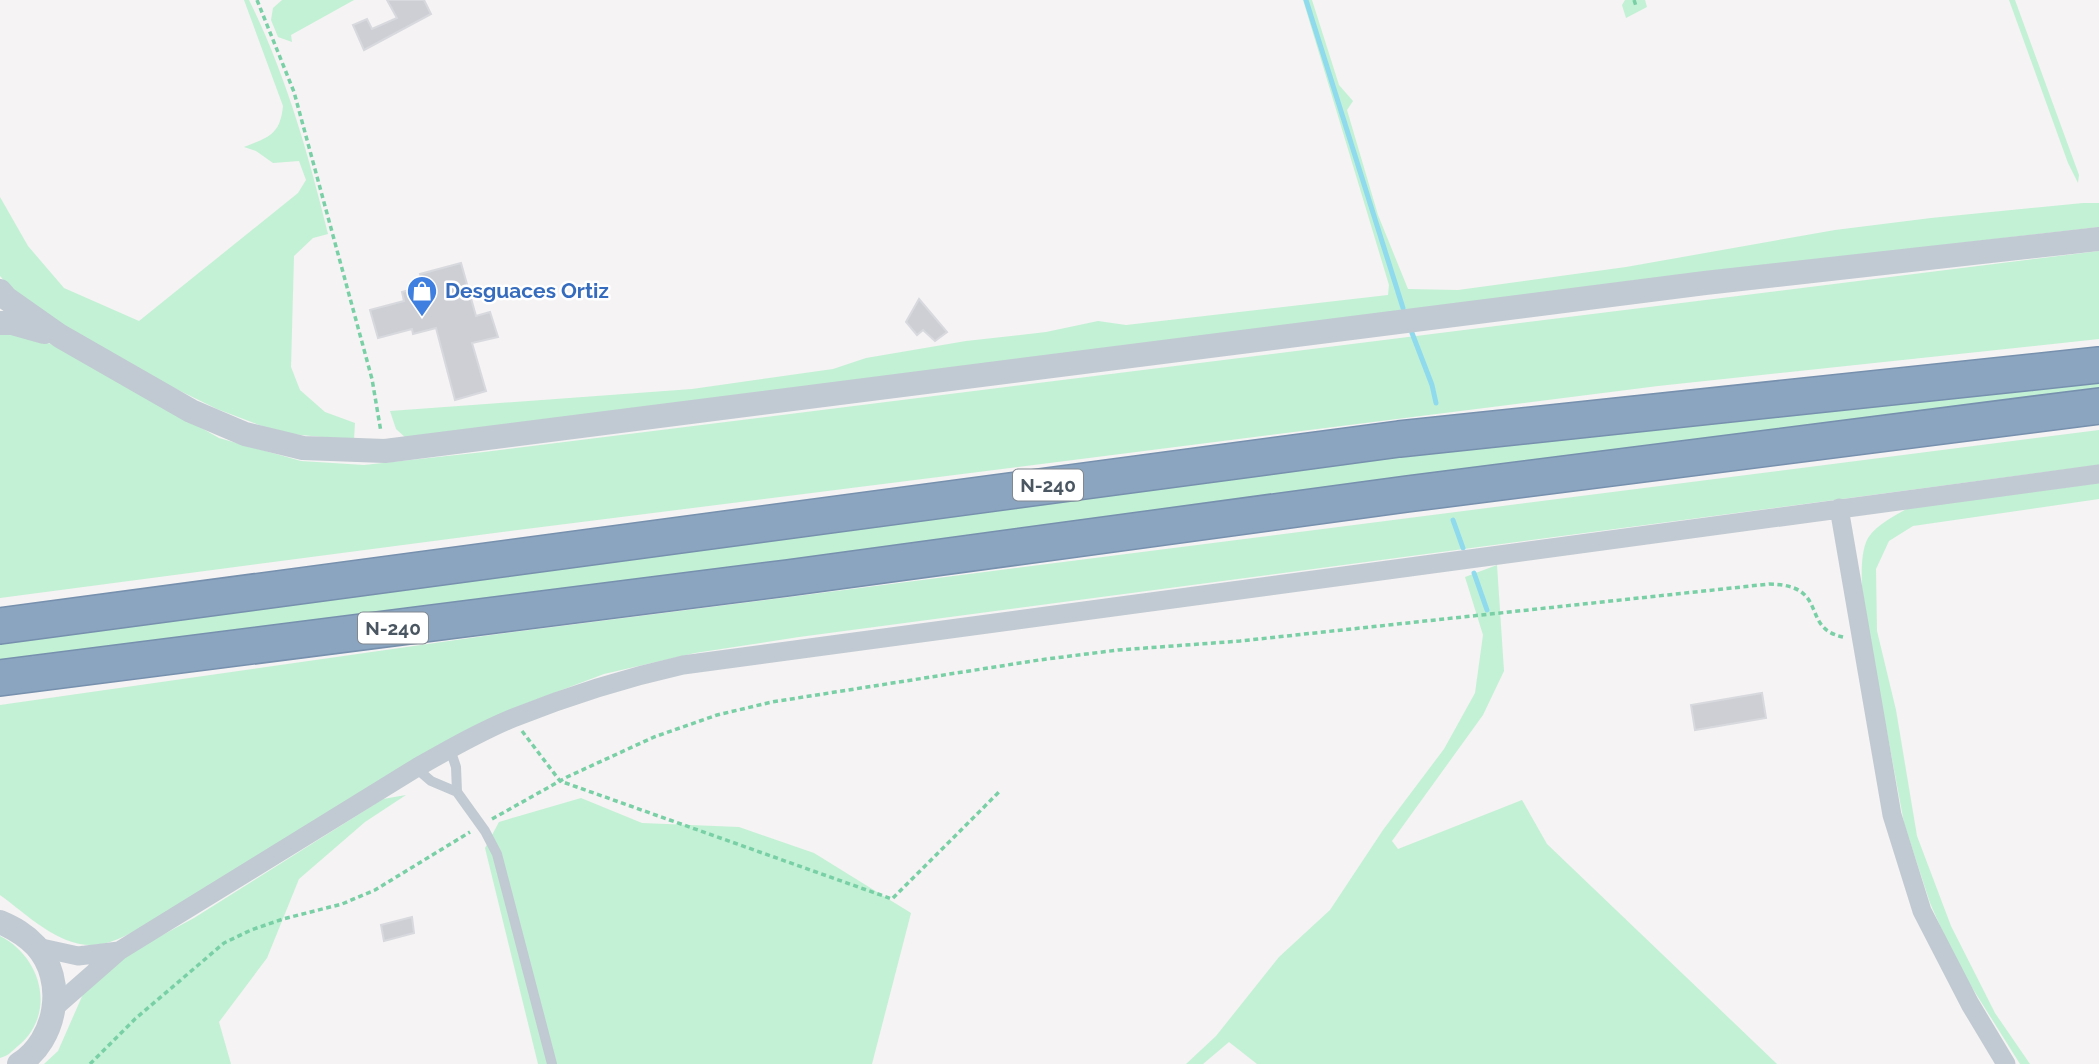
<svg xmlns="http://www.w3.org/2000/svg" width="2099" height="1064" font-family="Raleway,sans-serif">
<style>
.green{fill:#c3f1d5}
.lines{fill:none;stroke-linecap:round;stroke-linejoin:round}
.stream{stroke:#90daee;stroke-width:5}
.building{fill:#cdcfd5;stroke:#d7d9de;stroke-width:2}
.motorway-casing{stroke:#7690ad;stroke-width:38}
.path{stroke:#7ad0a6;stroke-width:3.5;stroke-dasharray:5 3.5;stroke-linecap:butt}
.service{stroke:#c1cad2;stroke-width:10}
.minor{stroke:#c1cad2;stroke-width:19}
.tertiary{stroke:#c1cad2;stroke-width:24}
.motorway{stroke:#8ba5c1;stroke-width:35}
.labels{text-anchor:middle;stroke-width:5;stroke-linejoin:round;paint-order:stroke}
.shield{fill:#fff;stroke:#808990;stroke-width:2}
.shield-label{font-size:19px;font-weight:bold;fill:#4a5661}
.shop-label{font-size:21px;font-weight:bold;fill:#366cbe;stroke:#fff;text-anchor:start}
</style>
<rect width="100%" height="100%" fill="#f5f3f3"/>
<path class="green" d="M 244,0 L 249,0 C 286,75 308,153 328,234 L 313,238 L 294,256 L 291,367 L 300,390 L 325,412 L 355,423 L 354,440 L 280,433 L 217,409 L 127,365 L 19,298 L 0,276 L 0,197 L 28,246 L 64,288 L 139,321 L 298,193 L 306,180 L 299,161 L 273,163 L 256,151 L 244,147 C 269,137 280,135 283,106 Z
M 282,0 L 354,0 L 291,35 L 292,42 L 278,37 L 271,20 L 273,8 Z
M 1303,0 L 1312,0 L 1339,85 L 1353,101 L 1347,110 L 1378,215 L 1408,289 L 1458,290 L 1626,267 L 1835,230 L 1931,218 L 2083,203 L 2099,203 L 2099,227 L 1831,258 L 407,439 L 396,429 L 390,411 L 692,389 L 833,369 L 866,358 L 966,341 L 1046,332 L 1098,321 L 1126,325 L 1388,295 L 1389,285 Z
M 1625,0 L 1645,0 L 1647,7 L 1626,18 L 1622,5 Z
M 2009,0 L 2015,0 L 2079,175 L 2078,183 L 2068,163 Z
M 2099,251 L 2099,339 L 1658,386 L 487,534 L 0,598 L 0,330 L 23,332 L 64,350 L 219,438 L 301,461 L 364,465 L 484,452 Z
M 2099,374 L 2099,391 L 0,662 L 0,638 L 1642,425 Z
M 2099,430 L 2099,465 L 799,637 L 695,653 L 604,674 L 522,705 L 140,929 C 130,933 120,939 110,942 C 67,956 32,918 0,895 L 0,705 L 491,635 Z
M 2099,483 L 2099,499 L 1913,526 L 1889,541 L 1876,569 L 1877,631 L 1896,710 L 1917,836 L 1951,926 L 1995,1013 L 2030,1064 L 2020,1064 L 1956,962 L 1930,903 L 1904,823 L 1863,604 C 1862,586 1859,554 1868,538 C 1877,524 1895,516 1908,508 Z
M 1497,565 L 1504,671 L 1483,715 L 1392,841 L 1398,849 L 1522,800 L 1547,844 L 1777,1064 L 1257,1064 L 1229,1042 L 1203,1064 L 1186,1064 L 1216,1036 L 1279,957 L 1330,910 L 1383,830 L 1444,749 L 1475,693 L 1483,635 L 1465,577 Z
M 406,795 L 365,822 L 299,879 L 267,958 L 219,1022 L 231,1064 L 44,1064 L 58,1051 L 87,985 L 129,953 L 194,918 L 383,799 Z
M 581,798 L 642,823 L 739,827 L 814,853 L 911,913 L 872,1064 L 538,1064 L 485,848 L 499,822 Z
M 0,936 C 42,957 57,1014 18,1046 C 12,1051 8,1056 0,1058 Z"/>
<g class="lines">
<path class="stream" d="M 1306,0 L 1403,308
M 1412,333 L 1432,385 L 1436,403
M 1453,520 L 1463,548
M 1474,573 L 1487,610"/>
</g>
<path class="building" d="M 387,0 L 424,0 L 431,14 L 364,50 L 353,25 L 367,19 L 372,29 L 397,18 Z
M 461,263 L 476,316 L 490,312 L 498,337 L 472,343 L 486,391 L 455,400 L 436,328 L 413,334 L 412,329 L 378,338 L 370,310 L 404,301 L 402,292 L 424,286 L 420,274 Z
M 919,299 L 947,332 L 935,341 L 923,330 L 917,335 L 906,322 Z
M 1762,693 L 1766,718 L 1695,730 L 1691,705 Z
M 412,917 L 414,933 L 384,941 L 381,925 Z"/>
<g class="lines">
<g class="motorway-casing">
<path id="motorway" d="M 0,626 L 1399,439 L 2099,365
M 0,678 L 787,578 L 1407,494 L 2099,406"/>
</g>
<path class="path" d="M 257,0 L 294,92 L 372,379 L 381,432
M 1634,0 L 1636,6
M 522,731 L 560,781 L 892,899 L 1000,791
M 492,819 L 567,777 L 654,737 L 717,715 L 772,702 L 1039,660 L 1118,650 L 1240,641 L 1769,584 C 1831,585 1799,628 1843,637
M 90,1064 L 135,1019 L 224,943 L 251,930 L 283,919 L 342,904 L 375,890 L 470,832"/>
<path class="service" d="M 450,749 L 456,767 L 457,792
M 416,768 L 431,781 L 457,792 L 485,831 L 497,854 L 552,1064"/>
<path class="minor" d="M 1839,508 L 1892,815 L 1922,911 L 1970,1004 L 2006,1064
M 37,947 L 78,956 L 119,951
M 54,1008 L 119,951 L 416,768 C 448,750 479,732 513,718 C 568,696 625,678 683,665 L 2099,474"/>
<path class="tertiary" d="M 0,291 L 6,298 L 60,336 L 191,411 L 245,434 L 303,448 L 385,451 L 1705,283 L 2099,239
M 0,323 L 12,323 L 44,332
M 0,922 C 14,928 25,934 36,946 C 67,980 57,1040 19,1064"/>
<use href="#motorway" class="motorway"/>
</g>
<defs>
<g id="shop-pin" transform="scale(1.575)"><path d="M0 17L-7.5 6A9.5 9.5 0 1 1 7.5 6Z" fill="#3f7fe0" stroke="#fff"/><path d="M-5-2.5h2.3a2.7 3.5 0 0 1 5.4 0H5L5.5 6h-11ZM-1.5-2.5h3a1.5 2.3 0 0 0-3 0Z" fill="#fff"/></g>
</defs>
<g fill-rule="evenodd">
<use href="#shop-pin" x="422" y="291"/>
</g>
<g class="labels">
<g class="shield">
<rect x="1013" y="469.5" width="70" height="31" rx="5"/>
<rect x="358" y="612.5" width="70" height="31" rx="5"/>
</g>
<g class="shield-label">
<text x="1048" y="492">N-240</text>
<text x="393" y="635">N-240</text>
</g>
<g class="shop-label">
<text x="445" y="298">Desguaces Ortiz</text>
</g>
</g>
</svg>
